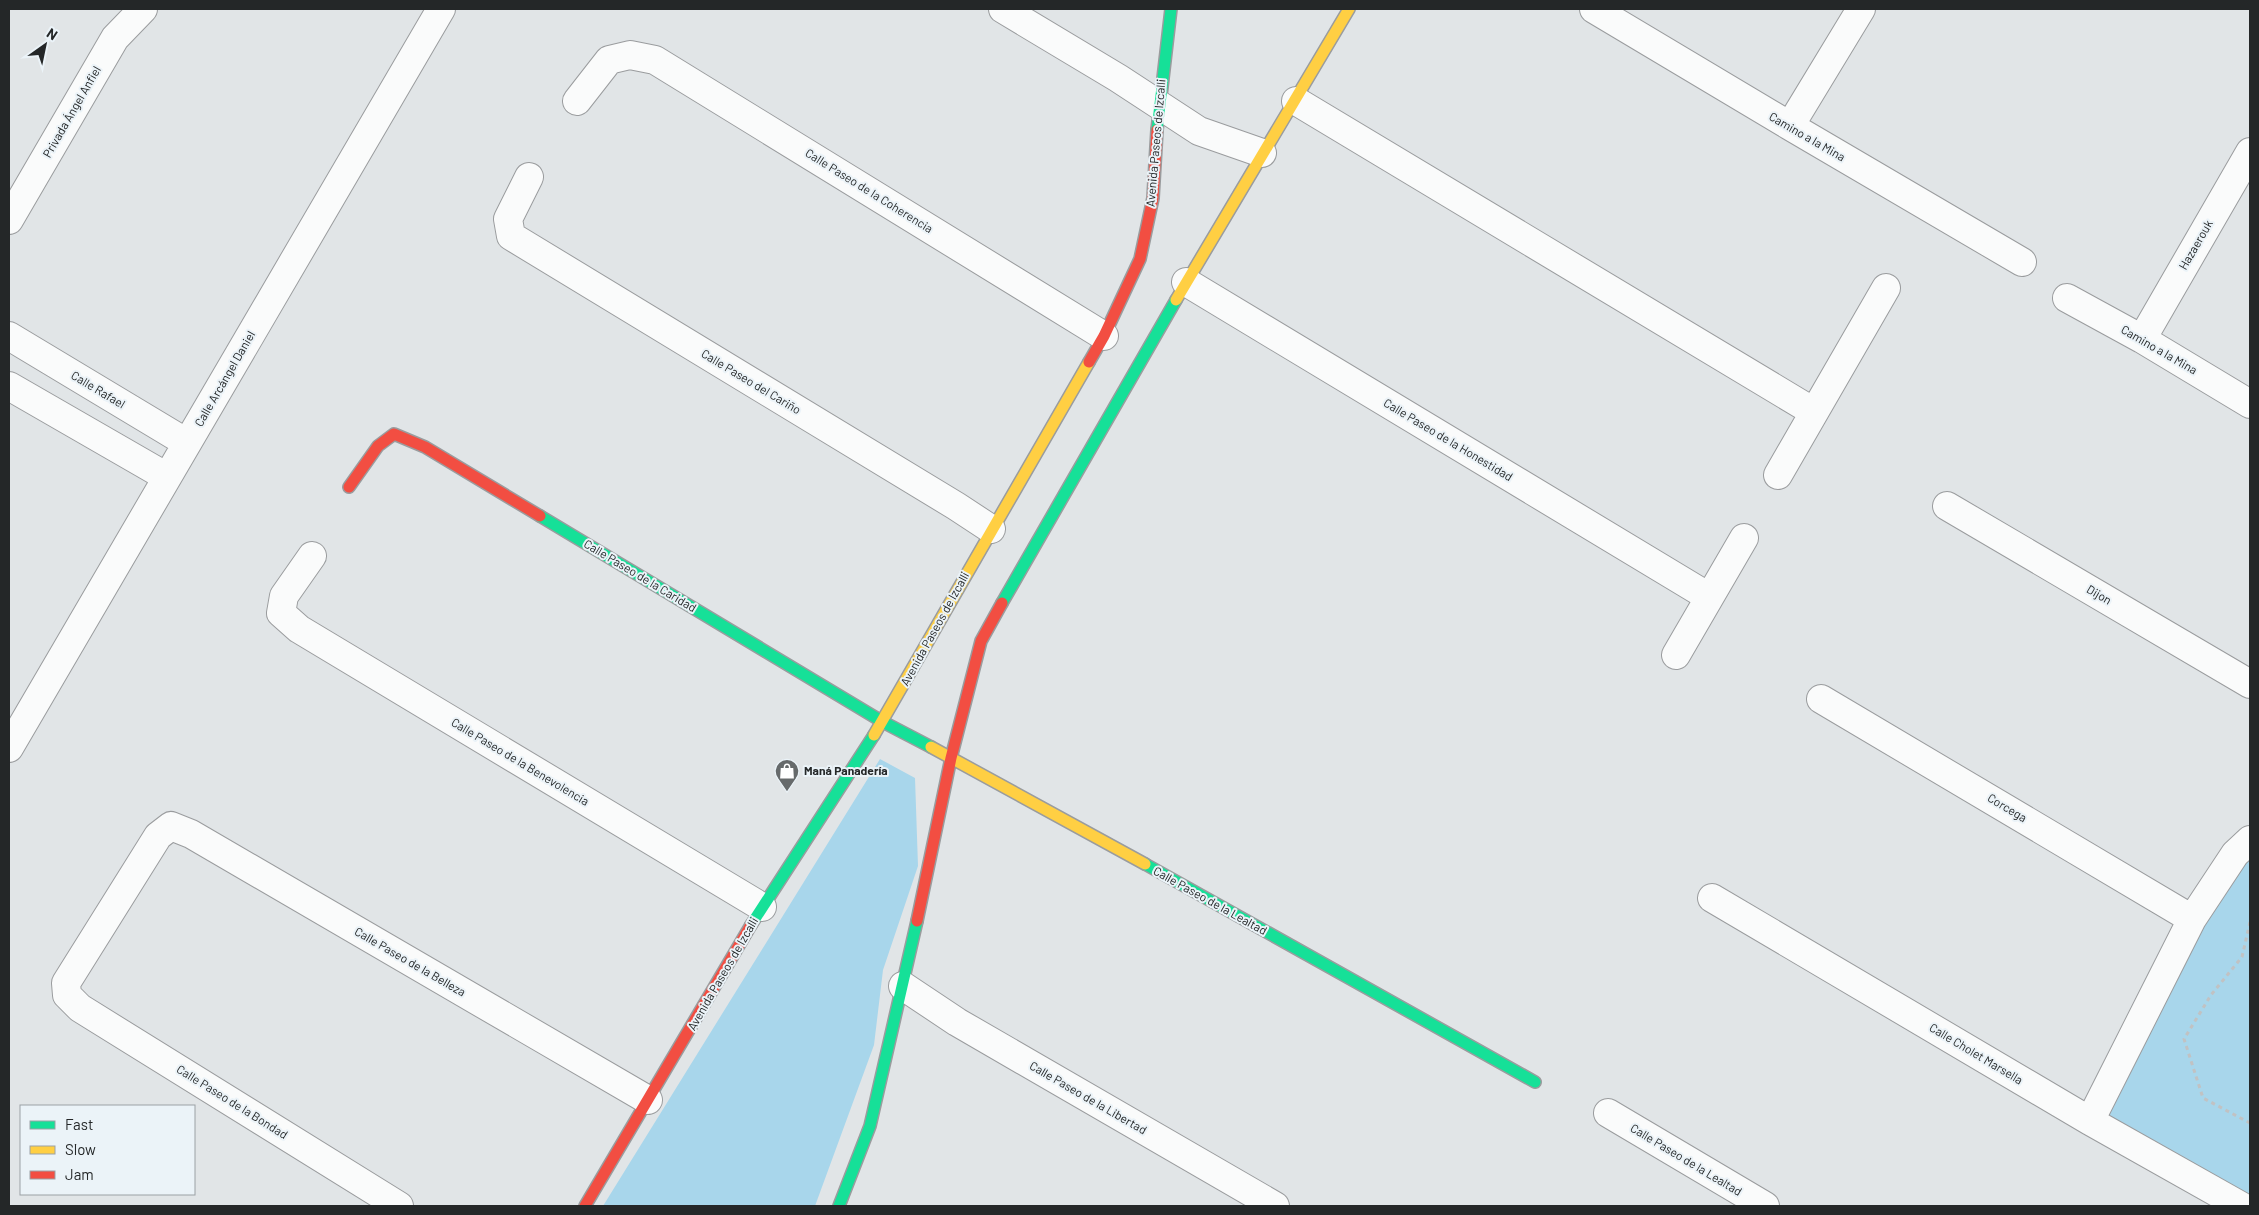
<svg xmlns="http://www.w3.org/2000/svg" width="2259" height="1215" font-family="Barlow,sans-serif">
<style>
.green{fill:#a8d6eb}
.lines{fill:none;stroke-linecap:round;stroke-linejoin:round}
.street-casing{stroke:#9a9c9e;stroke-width:30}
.fast-casing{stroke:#9a9c9e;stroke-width:14}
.slow-casing{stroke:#9a9c9e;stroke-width:14}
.jam-casing{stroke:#9a9c9e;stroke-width:14}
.path{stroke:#c1c2c3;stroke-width:3;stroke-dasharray:4 4;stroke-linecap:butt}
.street{stroke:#fafbfb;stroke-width:28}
.fast{stroke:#16e098;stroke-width:11}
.slow{stroke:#ffcf43;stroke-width:11}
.jam{stroke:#f24e42;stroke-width:11}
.labels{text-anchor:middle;stroke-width:4;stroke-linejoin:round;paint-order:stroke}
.street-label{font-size:12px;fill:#242728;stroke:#ebf3f8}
.poi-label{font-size:12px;font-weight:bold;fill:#242728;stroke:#ebf3f8;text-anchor:start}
</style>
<rect width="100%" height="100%" fill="#e1e5e7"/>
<path class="green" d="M 880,759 L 915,778 L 918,866 L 883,970 L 874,1045 L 815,1206 L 603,1206 Z
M 2250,825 L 2250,1206 L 2085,1115 L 2241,831 Z"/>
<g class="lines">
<g class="street-casing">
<path id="street" d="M 1003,9 L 1118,78 L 1199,131 L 1262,153
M 1594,9 L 1790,126 L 2022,262
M 577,101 L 609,60 L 630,55 L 655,60 L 1104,336
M 1296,101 L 1814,412
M 1790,126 L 1861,9
M 529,177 L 508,219 L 511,236 L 956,506 L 991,529
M 9,220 L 115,38 L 143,9
M 1186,282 L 1709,597
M 2067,298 L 2142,339 L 2250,404
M 9,336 L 187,443
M 2142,339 L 2250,152
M 9,386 L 167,477
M 1778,475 L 1886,288
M 1947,506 L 2250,684
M 312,556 L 284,596 L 281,613 L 299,629 L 762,907
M 1676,655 L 1744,538
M 1821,699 L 2192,919
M 9,748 L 441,9
M 1712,898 L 2090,1121 L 2241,1206
M 903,986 L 957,1022 L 1275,1206
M 1608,1113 L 1765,1206
M 2090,1121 L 2192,919 L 2235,854 L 2250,840
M 399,1206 L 80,1008 L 67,995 L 66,983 L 158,836 L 171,826 L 191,834 L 648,1100"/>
</g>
<g class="fast-casing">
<path id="fast" d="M 1157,130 L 1171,9
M 540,516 L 883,722 L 931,747
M 1002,603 L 1176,300
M 1145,864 L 1535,1082
M 751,925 L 874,735
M 839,1206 L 870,1126 L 917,921"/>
</g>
<g class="slow-casing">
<path id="slow" d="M 1176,300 L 1349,9
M 874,735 L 1089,362
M 931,747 L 1145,864"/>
</g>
<g class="jam-casing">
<path id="jam" d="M 1089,362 L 1104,336 L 1140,259 L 1153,198 L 1157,130
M 349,487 L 378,446 L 394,434 L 425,447 L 540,516
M 917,921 L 951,758 L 981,641 L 1002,603
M 585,1206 L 751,925"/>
</g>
<path class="path" d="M 2250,922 L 2242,957 L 2211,995 L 2184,1039 L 2203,1098 L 2250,1123"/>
<use href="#street" class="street"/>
<use href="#fast" class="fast"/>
<use href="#slow" class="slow"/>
<use href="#jam" class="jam"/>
</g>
<defs>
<g id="shop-pin" transform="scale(1.25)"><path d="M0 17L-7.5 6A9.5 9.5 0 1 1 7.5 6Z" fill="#666a6b" stroke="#ebf3f8"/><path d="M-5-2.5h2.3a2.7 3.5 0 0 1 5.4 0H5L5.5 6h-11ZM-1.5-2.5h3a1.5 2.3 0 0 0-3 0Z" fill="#fff"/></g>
</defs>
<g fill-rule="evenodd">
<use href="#shop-pin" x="787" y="771"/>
</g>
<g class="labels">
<g class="street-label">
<text transform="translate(72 112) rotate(-60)" y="4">Privada Ángel Anfiel</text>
<text transform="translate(1807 137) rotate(30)" y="4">Camino a la Mina</text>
<text transform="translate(1156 143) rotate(-85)" y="4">Avenida Paseos de Izcalli</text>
<text transform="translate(869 191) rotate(32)" y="4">Calle Paseo de la Coherencia</text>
<text transform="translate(2196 245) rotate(-60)" y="4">Hazaerouk</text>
<text transform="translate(2159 350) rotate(30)" y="4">Camino a la Mina</text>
<text transform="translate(225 379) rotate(-60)" y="4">Calle Arcángel Daniel</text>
<text transform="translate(751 382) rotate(31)" y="4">Calle Paseo del Cariño</text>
<text transform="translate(98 390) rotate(31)" y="4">Calle Rafael</text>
<text transform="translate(1448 440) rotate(31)" y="4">Calle Paseo de la Honestidad</text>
<text transform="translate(640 576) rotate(31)" y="4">Calle Paseo de la Caridad</text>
<text transform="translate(2099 595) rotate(30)" y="4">Dijon</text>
<text transform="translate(935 629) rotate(-61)" y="4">Avenida Paseos de Izcalli</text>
<text transform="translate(520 762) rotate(31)" y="4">Calle Paseo de la Benevolencia</text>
<text transform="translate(2007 808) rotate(31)" y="4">Corcega</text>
<text transform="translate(1210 901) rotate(29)" y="4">Calle Paseo de la Lealtad</text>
<text transform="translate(410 962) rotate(30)" y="4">Calle Paseo de la Belleza</text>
<text transform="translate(723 974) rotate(-60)" y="4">Avenida Paseos de Izcalli</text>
<text transform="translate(1976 1054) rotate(31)" y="4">Calle Cholet Marsella</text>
<text transform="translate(1088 1098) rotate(30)" y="4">Calle Paseo de la Libertad</text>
<text transform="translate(232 1102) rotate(32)" y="4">Calle Paseo de la Bondad</text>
<text transform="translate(1686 1160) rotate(31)" y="4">Calle Paseo de la Lealtad</text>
</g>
<g class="poi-label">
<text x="804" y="775">Maná Panadería</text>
</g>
</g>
<rect width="2259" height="1215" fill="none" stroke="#242728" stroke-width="20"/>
<rect x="20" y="1105" width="175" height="90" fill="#ebf3f8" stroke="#9ba1a5"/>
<rect x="30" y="1121" width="25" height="8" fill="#16e098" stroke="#9ba1a5"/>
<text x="65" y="1130" font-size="15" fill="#242728">Fast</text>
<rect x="30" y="1146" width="25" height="8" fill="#ffcf43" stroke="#9ba1a5"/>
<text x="65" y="1155" font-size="15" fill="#242728">Slow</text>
<rect x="30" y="1171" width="25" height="8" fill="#f24e42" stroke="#9ba1a5"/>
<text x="65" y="1180" font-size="15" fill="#242728">Jam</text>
<g transform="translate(45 45) rotate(33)" stroke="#ebf3f8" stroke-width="4" paint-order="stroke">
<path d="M0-4L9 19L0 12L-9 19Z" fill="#242728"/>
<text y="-8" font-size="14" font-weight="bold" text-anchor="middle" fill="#242728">N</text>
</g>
</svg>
